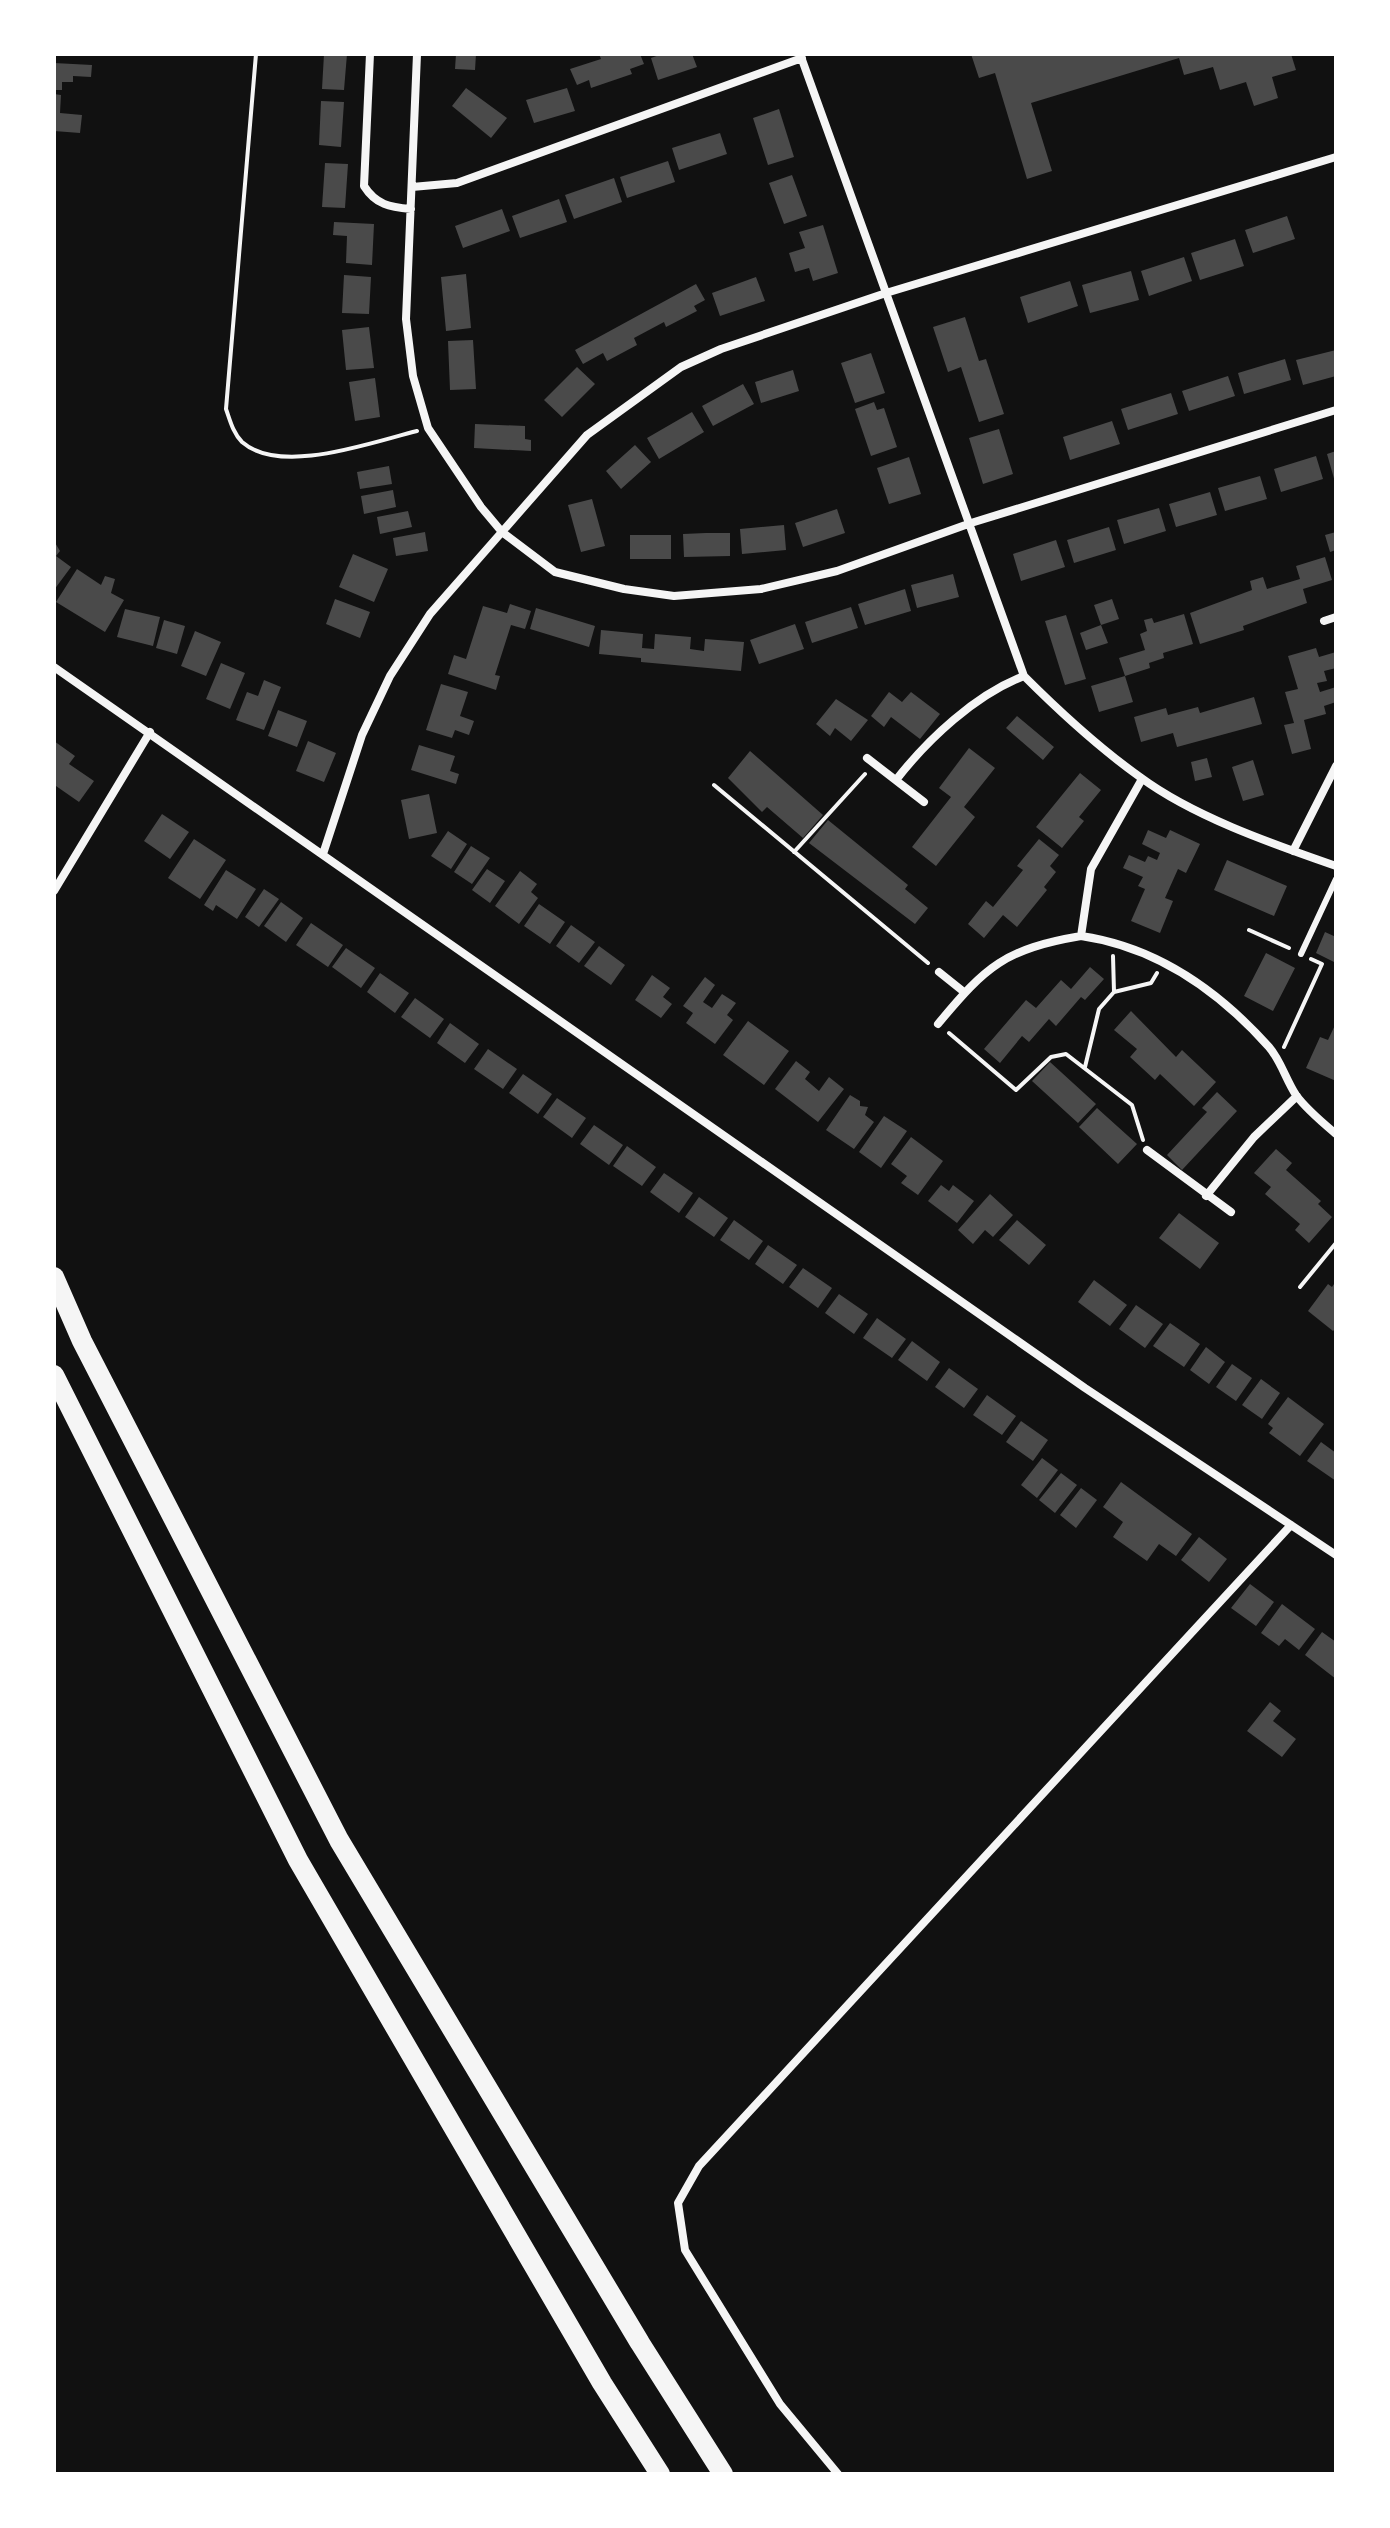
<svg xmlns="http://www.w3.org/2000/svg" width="1390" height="2528" font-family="Overpass,sans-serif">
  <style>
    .building { fill: #4a4a4a }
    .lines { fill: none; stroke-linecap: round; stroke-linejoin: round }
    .path { stroke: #f5f5f5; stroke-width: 4 }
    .service { stroke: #f5f5f5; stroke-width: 6 }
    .minor { stroke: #f5f5f5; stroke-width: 8 }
    .motorway { stroke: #f5f5f5; stroke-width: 20 }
  </style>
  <rect width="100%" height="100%" fill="#111"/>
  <path class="building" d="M324,54H347L344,90L322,89Z
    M456,54H476L475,70L455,69Z
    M599,54H640L644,64L630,69L632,74L591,88L589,80L577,85L570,69L601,59Z
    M662,54H692L697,67L658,80L651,58Z
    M971,54H1291L1296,70L1272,77L1278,98L1254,106L1246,82L1220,90L1213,67L1184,75L1179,58L1031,103L1052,171L1027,179L995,73L979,78Z
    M54,63L92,65L91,77L73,76V82H62V90H54Z
    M466,88L507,118L491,138L452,106Z
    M567,88L575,111L534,123L526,100Z
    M54,94L61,95L60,113L82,115L80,133L54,131Z
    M321,101L344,102L341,147L319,145Z
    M779,109L794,157L768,165L753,118Z
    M720,133L727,154L679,170L672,148Z
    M668,161L675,182L627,198L620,177Z
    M325,163L348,164L345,208L322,207Z
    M792,175L807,216L784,224L769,183Z
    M614,178L622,202L574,219L565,195Z
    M559,199L567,222L520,238L512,216Z
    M502,209L510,231L463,248L455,226Z
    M1287,216L1295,239L1253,253L1245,230Z
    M334,222L374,224L372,265L346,263L347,236L333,235Z
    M823,225L838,273L813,281L809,268L795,272L789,253L805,248L799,232Z
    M1235,239L1244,266L1200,280L1191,253Z
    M1184,257L1192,281L1149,296L1141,271Z
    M1131,271L1139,300L1090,313L1082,285Z
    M466,274L471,328L446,331L441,277Z
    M344,275L371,277L369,314L342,313Z
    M756,277L765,301L720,316L712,293Z
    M1070,281L1078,306L1028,323L1020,297Z
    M696,284L705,300L694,306L697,311L666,327L664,322L634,338L637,345L607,361L603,353L583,364L575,350Z
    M965,317L979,361L986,359L1004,414L979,422L961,367L948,372L933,327Z
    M369,327L374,368L346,370L342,330Z
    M473,340L476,389L450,390L448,341Z
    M1336,350V376L1303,385L1296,360Z
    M871,353L885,393L855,403L841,363Z
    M1285,359L1291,380L1244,394L1238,373Z
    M577,367L595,384L562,417L544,400Z
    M793,370L799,391L761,403L755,382Z
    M1228,376L1235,396L1189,411L1182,391Z
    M375,378L380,417L355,421L349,382Z
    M743,384L754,404L713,426L702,406Z
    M1171,393L1178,414L1128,430L1121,409Z
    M874,402L877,410L884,408L897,447L871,456L855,409Z
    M692,412L704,432L659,459L647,438Z
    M1112,421L1120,444L1070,460L1063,437Z
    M475,424L525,426V439L531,440V451L474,448Z
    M999,429L1013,474L983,484L969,438Z
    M635,445L651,462L621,489L606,471Z
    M1336,451V482H1335L1327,454Z
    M1316,456L1323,479L1281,492L1274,469Z
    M909,457L921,494L889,504L877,468Z
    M389,466L392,484L360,489L357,472Z
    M1260,476L1267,499L1225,511L1218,488Z
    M393,490L396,507L364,514L361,496Z
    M1210,492L1217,515L1176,527L1169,504Z
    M592,499L605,546L581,552L568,505Z
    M1159,508L1166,531L1124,544L1117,520Z
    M837,509L845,533L803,547L795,523Z
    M408,511L412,527L380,534L377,517Z
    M784,525L786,550L742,554L740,529Z
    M1109,527L1116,550L1074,563L1067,540Z
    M425,532L428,551L396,556L393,538Z
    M1336,532V550L1330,552L1325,535Z
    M706,533H730V556L684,557L683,534Z
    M630,535H671V559H630Z
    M1056,540L1065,567L1021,581L1013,554Z
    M54,541L60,551L56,556L71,567L54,590Z
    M353,554L388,569L374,602L339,587Z
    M1325,557L1332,580L1303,589L1307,603L1243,626L1244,630L1200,644L1190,613L1252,590L1250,581L1263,577L1267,589L1300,579L1296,566Z
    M77,569L101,585L105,576L115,579L111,593L124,600L105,632L56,602Z
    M953,574L959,597L917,608L911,585Z
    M905,589L911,611L865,625L858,604Z
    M335,599L370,612L360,638L326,624Z
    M1112,599L1119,619L1101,625L1094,605Z
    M510,604L531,611L525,629L511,625L495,675L500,676L496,690L448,674L454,655L466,659L483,606L507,613Z
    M851,607L858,628L812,643L805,622Z
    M536,608L595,626L589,647L530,629Z
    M125,609L160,617L153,646L117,637Z
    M1184,614L1193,644L1163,653L1164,658L1149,663L1150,668L1125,676L1133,702L1099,712L1091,686L1125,676L1119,658L1145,650L1140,634L1147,631L1144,620L1152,618L1154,623Z
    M1066,615L1086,679L1065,685L1045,621Z
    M164,620L185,626L177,654L156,648Z
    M795,624L804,649L759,664L750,640Z
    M1101,625L1108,643L1086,650L1080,633Z
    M601,630L643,634L642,648L654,649L655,634L691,637L690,649L704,651L705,639L744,642L741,671L641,662V658L599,654Z
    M195,631L221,642L206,676L181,666Z
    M1316,648L1319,657L1336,652V668L1324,671L1327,681L1317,683L1320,692L1336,687V702L1324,706L1326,714L1304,720L1311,749L1292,754L1284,725L1294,723L1285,692L1298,689L1288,656Z
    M221,663L245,673L230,709L206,699Z
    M264,680L281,687L264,730L236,720L247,692L258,696Z
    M441,684L468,692L460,716L474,721L469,735L455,730L452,738L426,730Z
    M889,692L902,702L911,692L940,714L920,739L891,717L884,727L871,716Z
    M1254,697L1262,724L1177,747L1173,733L1141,742L1134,717L1166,708L1168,715L1198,707L1200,713Z
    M836,699L868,720L851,741L835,728L830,736L816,724Z
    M278,710L307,721L297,747L268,736Z
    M1017,716L1054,747L1043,760L1006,728Z
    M54,741L75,756L69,764L94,781L79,802L56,786L54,789Z
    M308,741L336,753L324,782L296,771Z
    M419,745L455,756L450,771L459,774L456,784L411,770Z
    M969,748L995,768L964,807L975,817L936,866L912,847L951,797L939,788Z
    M750,751L823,815L803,838L767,807L762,812L728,778Z
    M1207,758L1212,777L1195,781L1191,762Z
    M1253,760L1264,795L1243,801L1232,767Z
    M1080,773L1101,790L1079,817L1084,821L1062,848L1036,827Z
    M429,794L437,833L409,839L401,800Z
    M162,814L189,832L170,859L144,841Z
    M828,820L908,885L905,889L928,908L915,924L809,843Z
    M1148,830L1166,838L1170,830L1200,844L1186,873L1178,869L1165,898L1173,901L1160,933L1131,921L1145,889L1138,886L1143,877L1123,868L1129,855L1145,862L1148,856L1157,860L1160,853L1142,844Z
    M448,831L467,844L451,869L431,856Z
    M194,839L226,860L200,899L168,878Z
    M1039,839L1059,855L1050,866L1056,872L1044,887L1047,890L1017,927L1003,915L984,938L968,924L986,901L993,907L1023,870L1017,866Z
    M471,846L490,858L472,884L454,872Z
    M1227,860L1287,886L1274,916L1214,890Z
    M487,869L505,881L490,903L472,890Z
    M226,870L256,889L237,919L216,905L213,911L204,905Z
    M520,871L537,884L531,892L538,898L519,924L495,906Z
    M264,889L279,899L259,927L245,917Z
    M281,902L303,918L286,942L264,926Z
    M539,904L565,922L550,944L524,926Z
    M311,923L343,945L328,967L296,945Z
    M571,925L595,942L579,963L556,946Z
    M1325,932L1336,937V963L1316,953Z
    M599,946L625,965L611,985L584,966Z
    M346,948L375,968L361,988L332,967Z
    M1266,953L1295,968L1273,1011L1244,996Z
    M1090,967L1104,979L1085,1000L1081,997L1056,1026L1049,1019L1029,1042L1022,1036L1000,1063L984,1049L1026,1000L1036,1008L1061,980L1071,989Z
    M380,973L409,993L395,1013L367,992Z
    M652,975L670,988L663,997L672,1004L661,1018L635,1000Z
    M705,977L715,985L703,1002L712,1008L722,994L736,1003L727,1015L733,1020L715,1044L686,1023L693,1013L683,1006Z
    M415,998L444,1019L430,1038L401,1017Z
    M1131,1011L1176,1057L1182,1050L1216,1082L1194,1106L1160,1074L1155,1080L1130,1057L1137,1049L1114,1030Z
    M748,1021L789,1051L764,1085L723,1055Z
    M450,1023L479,1044L465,1063L437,1043Z
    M1336,1023V1081L1306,1068L1320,1037L1328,1040Z
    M488,1049L517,1069L503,1089L474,1069Z
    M796,1061L810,1072L805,1079L819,1091L829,1077L844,1089L818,1122L775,1089Z
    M1050,1062L1096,1104L1078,1123L1032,1081Z
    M523,1074L552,1094L538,1114L509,1093Z
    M1217,1092L1237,1111L1182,1170L1167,1155L1207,1112L1202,1108Z
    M850,1095L860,1101V1106L868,1107L865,1115L874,1122L854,1149L826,1130Z
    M557,1098L586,1118L572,1138L543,1117Z
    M1097,1108L1137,1144L1118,1164L1079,1127Z
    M884,1116L907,1131L881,1168L859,1152Z
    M594,1125L623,1145L609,1165L580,1144Z
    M911,1137L943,1161L918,1195L901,1183L907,1176L891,1164Z
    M627,1146L656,1167L642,1186L613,1166Z
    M1276,1149L1292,1163L1286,1170L1321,1201L1318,1204L1332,1217L1309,1243L1295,1230L1300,1224L1265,1194L1271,1187L1254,1173Z
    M664,1173L693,1193L679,1213L650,1192Z
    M941,1185L949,1191L953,1185L974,1201L957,1223L928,1201Z
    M990,1194L1013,1215L993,1237L985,1230L973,1244L958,1230Z
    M699,1197L728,1218L714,1237L685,1217Z
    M1179,1213L1219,1243L1200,1269L1159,1238Z
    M734,1220L763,1241L749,1260L720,1240Z
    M1017,1220L1046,1245L1029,1265L999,1240Z
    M768,1245L797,1265L783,1284L755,1264Z
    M803,1268L832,1288L818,1308L789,1287Z
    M1094,1280L1127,1305L1110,1326L1078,1302Z
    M1336,1281V1328L1333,1331L1308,1311L1328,1284L1332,1287Z
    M839,1294L868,1314L854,1334L825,1313Z
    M1136,1305L1163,1324L1145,1348L1119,1329Z
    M877,1318L906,1339L892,1358L863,1338Z
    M1170,1323L1200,1344L1184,1367L1153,1346Z
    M912,1341L940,1362L927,1381L898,1360Z
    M1206,1347L1225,1362L1209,1384L1190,1370Z
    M1232,1364L1252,1378L1236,1401L1216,1387Z
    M949,1368L978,1389L964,1408L935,1387Z
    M1261,1379L1280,1393L1262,1419L1242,1405Z
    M987,1395L1016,1416L1002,1435L973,1415Z
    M1288,1397L1324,1424L1300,1456L1269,1433L1273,1428L1268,1424Z
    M1021,1421L1048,1440L1033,1461L1006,1442Z
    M1321,1442L1336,1453V1481L1307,1461Z
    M1042,1458L1058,1470L1037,1498L1021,1485Z
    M1061,1473L1077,1485L1055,1513L1039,1500Z
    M1121,1482L1192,1534L1176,1556L1159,1544L1147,1561L1113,1537L1123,1522L1103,1507Z
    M1081,1488L1097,1500L1076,1528L1060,1515Z
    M1199,1537L1227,1559L1209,1582L1181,1560Z
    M1250,1584L1274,1602L1256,1626L1231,1608Z
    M1282,1604L1315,1629L1299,1650L1285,1639L1279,1646L1261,1633Z
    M1322,1632L1336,1642V1679L1305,1655Z
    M1270,1702L1281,1711L1273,1721L1296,1739L1282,1757L1247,1731Z"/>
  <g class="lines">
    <path class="path" d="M256,54L226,409C230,420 233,433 242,442C281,476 372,442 417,431
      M714,785L928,963
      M794,852L865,774
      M1249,930L1289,948
      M1114,992L1151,983L1157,973
      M949,1033L1016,1090L1051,1057L1066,1054L1132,1105L1143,1140
      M1284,1047L1322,964L1311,959
      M1085,1067L1099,1009L1114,992L1113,956
      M1300,1287L1336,1243"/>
    <path class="service" d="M1301,954L1336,879"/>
    <path class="minor" d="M370,54L364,186C376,205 390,207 411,209
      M417,54L406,319L413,376L428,428L481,507L502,532L555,572L624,589L674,596L761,589L837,571L971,523L1336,410
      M800,54L1024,676C1060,712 1098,747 1140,777C1194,817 1273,844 1336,866
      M412,187L457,183L802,58
      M1324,621L1336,617
      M54,667L1085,1388L1336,1555
      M867,758L924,802
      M896,780C928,739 975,695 1024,676
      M1293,851L1336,766
      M323,854L362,735L390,676L430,614L587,435L681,367L721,349L886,293L1336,157
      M54,891L150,732
      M1081,936C1157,947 1218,990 1269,1047C1281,1061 1286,1080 1296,1095C1306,1109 1323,1123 1336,1134
      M939,972L964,992
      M938,1024C986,966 1005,949 1081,936L1091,869L1142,779
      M1147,1150L1231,1212
      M1206,1196L1254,1137L1297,1096
      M838,2474L780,2404L685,2250L678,2203L699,2166L1291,1525"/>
    <path class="motorway" d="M54,1277L82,1341L339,1840L640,2343L723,2474
      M54,1375L298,1860L602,2383L660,2474"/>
  </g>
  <rect width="1390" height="2528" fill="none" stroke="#ffffff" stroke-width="112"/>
</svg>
